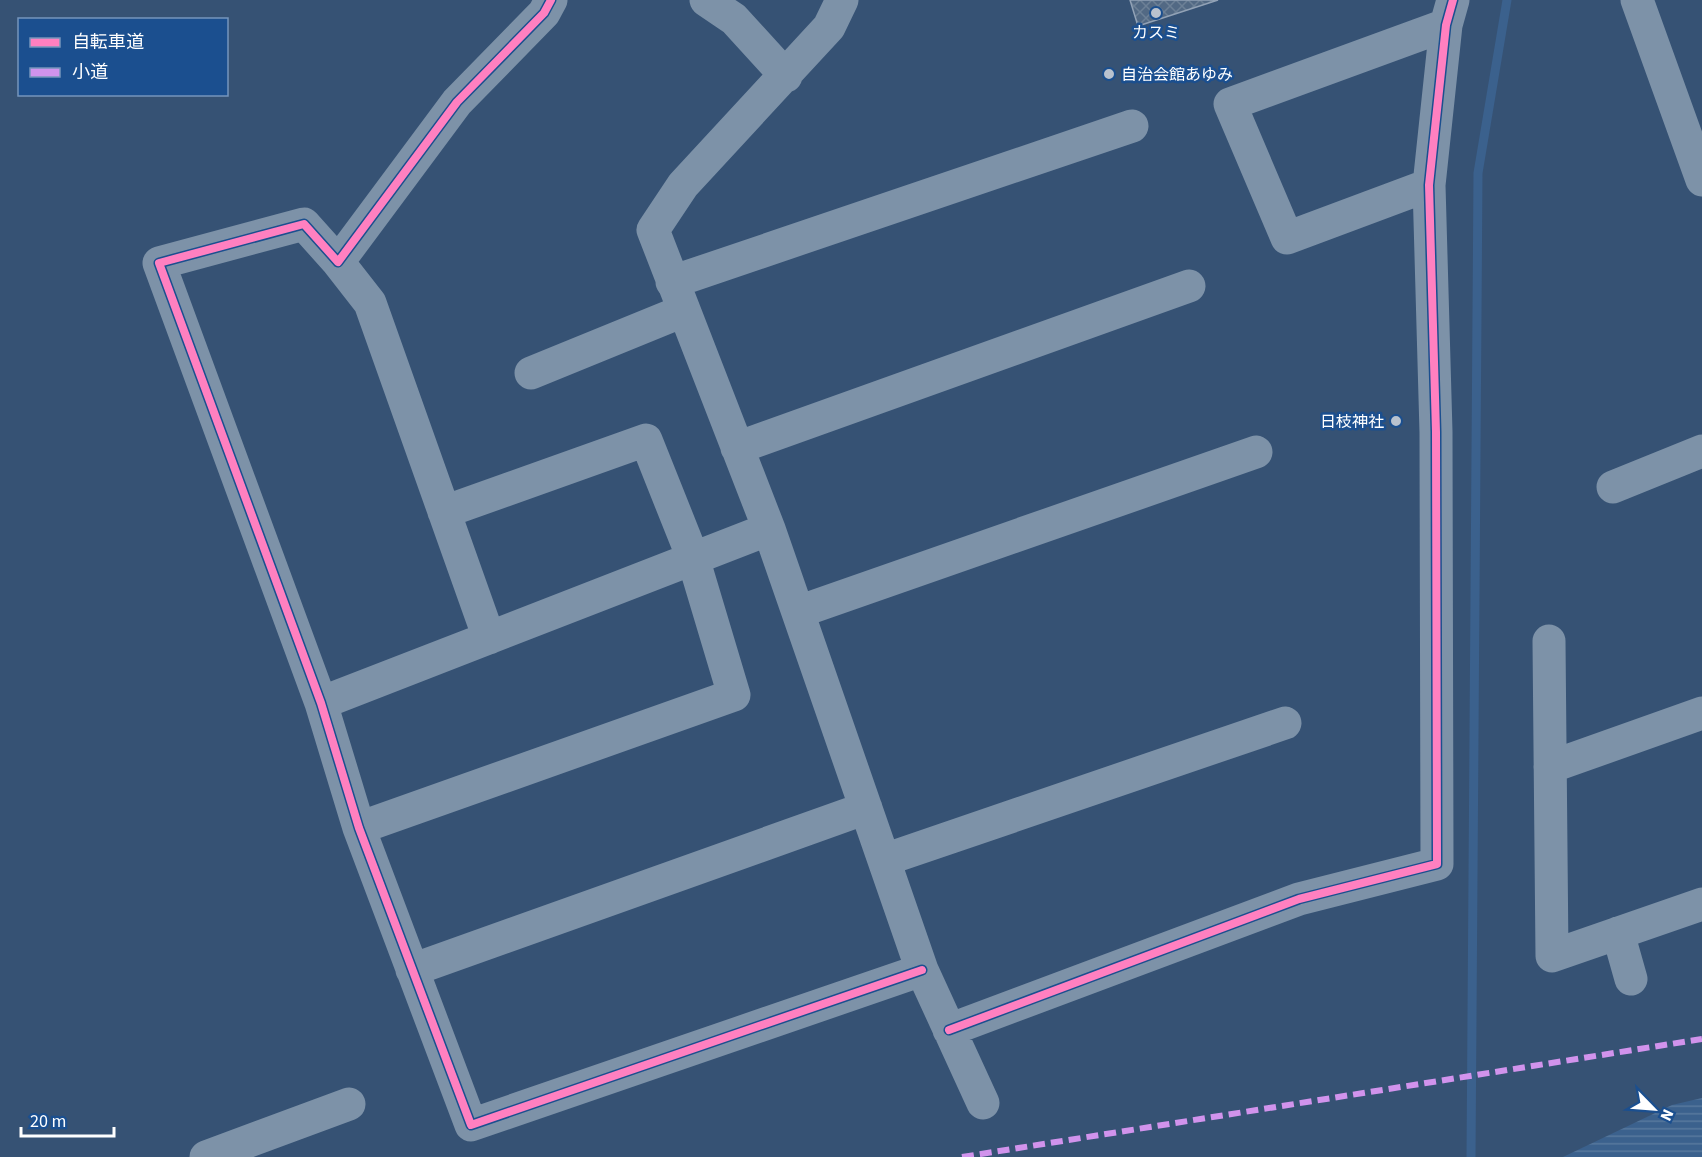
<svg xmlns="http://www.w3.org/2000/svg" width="1702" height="1157" font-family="'Source Sans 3','Noto Sans JP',sans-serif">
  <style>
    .water { fill: url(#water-rules) }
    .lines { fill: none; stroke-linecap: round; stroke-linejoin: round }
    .stream { stroke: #3b618d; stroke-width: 9 }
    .building { fill: url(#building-cross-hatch); stroke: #92a2b6; stroke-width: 1.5 }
    .minor { stroke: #7d92a8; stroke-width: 33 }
    .quiet { stroke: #d193ec; stroke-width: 6; stroke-dasharray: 12 6; stroke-linecap: butt }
    .cycleway-casing { stroke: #1b4f8f; stroke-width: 11 }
    .cycleway { stroke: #ff80c0; stroke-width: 8 }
    .poi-dot { fill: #b9c2ce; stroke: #1b4f8f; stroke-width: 2 }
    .labels { text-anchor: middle; stroke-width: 5; stroke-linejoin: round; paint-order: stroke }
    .poi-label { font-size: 16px; fill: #fff; stroke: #1b4f8f }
  </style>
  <defs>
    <pattern id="water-rules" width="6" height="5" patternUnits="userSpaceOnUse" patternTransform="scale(1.5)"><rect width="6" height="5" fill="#3b618d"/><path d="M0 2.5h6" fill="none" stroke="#58799e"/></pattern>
    <pattern id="building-cross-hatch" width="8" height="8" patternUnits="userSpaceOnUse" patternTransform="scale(1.5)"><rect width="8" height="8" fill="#526984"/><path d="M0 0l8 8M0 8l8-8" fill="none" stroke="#6c8096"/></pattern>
  </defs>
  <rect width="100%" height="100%" fill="#365274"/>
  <path class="water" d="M1702,1098V1157H1563L1672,1105Z"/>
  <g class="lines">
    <path class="stream" d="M1471,1157L1478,173L1507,0"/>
  </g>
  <path class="building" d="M1130,0H1218L1138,26Z"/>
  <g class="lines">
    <path class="minor" d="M551,0L544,13L457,102L338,262L304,224L159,263L321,703L359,828L471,1125L922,970
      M706,0L734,19L786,76
      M842,0L829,27L683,185L653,230L769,529L922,970L983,1103
      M1637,0L1702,180
      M1429,185L1287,238L1230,104L1446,25
      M338,262L370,303L489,638
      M672,282L1132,126
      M531,373L683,311
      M737,448L1189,286
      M1613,487L1702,451
      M798,612L1256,452
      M1549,641L1552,956L1702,904
      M321,703L769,529
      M1550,767L1702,713
      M359,828L734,695L693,558L646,440L444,512
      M884,860L1285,723
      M1618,933L1631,979
      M412,970L866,808
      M949,1030L1299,899L1437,864L1436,432L1429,185L1446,25L1453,0
      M206,1157L349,1104"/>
    <path class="quiet" d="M962,1157L1702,1039"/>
    <g class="cycleway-casing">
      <path id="cycleway" d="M551,0L544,13L457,102L338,262L304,224L159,263L321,703L359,828L471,1125L922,970
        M949,1030L1299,899L1437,864L1436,432L1429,185L1446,25L1453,0"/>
    </g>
    <use href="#cycleway" class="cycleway"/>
  </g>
  <g class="poi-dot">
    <circle cx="1156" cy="13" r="6"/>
    <circle cx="1109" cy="74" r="6"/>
    <circle cx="1396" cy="421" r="6"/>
  </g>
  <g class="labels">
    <g class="poi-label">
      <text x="1156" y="38">カスミ</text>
      <text x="1121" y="80" text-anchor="start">自治会館あゆみ</text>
      <text x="1384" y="427" text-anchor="end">日枝神社</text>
    </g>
  </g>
  <rect x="18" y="18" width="210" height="78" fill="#1b4f8f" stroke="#7695bc" stroke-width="1.5"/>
  <rect x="30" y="38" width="30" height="9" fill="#ff80c0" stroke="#7695bc" stroke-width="1.5"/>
  <text x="72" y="48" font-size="18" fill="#ffffff">自転車道</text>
  <rect x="30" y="68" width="30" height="9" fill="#d193ec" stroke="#7695bc" stroke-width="1.5"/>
  <text x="72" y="78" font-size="18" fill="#ffffff">小道</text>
  <g transform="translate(1654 1109) rotate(115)" stroke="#1b4f8f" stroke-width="4.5" paint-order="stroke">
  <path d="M0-4.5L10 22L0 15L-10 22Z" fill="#ffffff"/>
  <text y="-9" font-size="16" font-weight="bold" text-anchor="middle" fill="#ffffff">N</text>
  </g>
  <path d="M21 1127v9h93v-9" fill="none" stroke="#ffffff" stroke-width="3"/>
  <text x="30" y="1127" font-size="18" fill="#ffffff" stroke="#1b4f8f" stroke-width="4.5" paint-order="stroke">20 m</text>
</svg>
